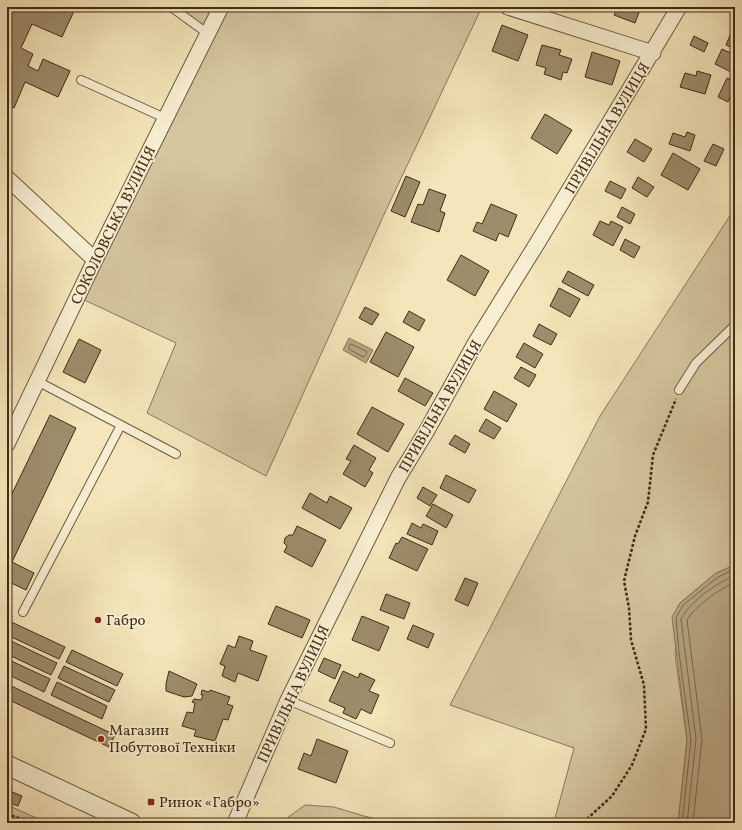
<svg xmlns="http://www.w3.org/2000/svg" width="742" height="830" font-family="Vollkorn,serif">
  <style>
    .green { fill: #d5c69e; stroke: #8a795a }
    .water { fill: #b6a782; stroke: #867657 }
    .lines { fill: none; stroke-linecap: round; stroke-linejoin: round }
    .shore { stroke: #7a6a4c; stroke-width: 1 }
    .building { fill: #9d8d6b; stroke: #3f2c16 }
    .service-casing { stroke: #6c5a3f; stroke-width: 10 }
    .minor-casing { stroke: #6c5a3f; stroke-width: 17 }
    .tertiary-casing { stroke: #6c5a3f; stroke-width: 21 }
    .path { stroke: #3f2c16; stroke-width: 2.5; stroke-dasharray: 3 2; stroke-linecap: butt }
    .service { stroke: #f8efd2; stroke-width: 8 }
    .minor { stroke: #f8efd2; stroke-width: 15 }
    .tertiary { stroke: #f8efd2; stroke-width: 19 }
    .poi-dot { fill: #8f2418; stroke: #f8efd2; stroke-width: 1.5 }
    .labels { text-anchor: middle; stroke-width: 3.5; stroke-linejoin: round; paint-order: stroke }
    .street-label { font-size: 15px; fill: #3f2c16; stroke: #f8efd2 }
    .poi-label { font-size: 15px; fill: #3f2c16; stroke: #f8efd2; text-anchor: start }
  </style>
  <rect width="100%" height="100%" fill="#f4e6ba"/>
  <filter id="stains"><feTurbulence type="fractalNoise" baseFrequency=".005" numOctaves="4"/><feColorMatrix values="0 0 0 0 .2 0 0 0 0 .09 0 0 0 0 .02 0 0 0 .5 -.17"/></filter>
  <radialGradient id="worn" r=".72"><stop offset=".6" stop-color="#630" stop-opacity="0"/><stop offset="1" stop-color="#630" stop-opacity=".3"/></radialGradient>
  <path class="green" d="M171,7H482L387,208L266,476L147,413L176,343L78,297L207,34Z
    M735,208V565L716,573L680,603L675,654L687,740L678,823H552L554,822L574,748L450,705L600,416Z
    M7,805L48,823H7Z
    M305,805L334,807L364,816L393,823H284L283,821Z"/>
  <path class="water" d="M349,338L373,350L366,363L343,350Z
    M735,565V823H678L687,740L672,617L680,603L716,573Z"/>
  <g class="lines">
    <path class="shore" d="M351,344L366,351L367,353L365,356L363,357L349,349V347Z
      M682,823L691,740L679,653L676,618L683,605L718,577L735,569
      M687,823L696,739L681,619C691,600 716,584 735,575
      M693,823L702,739L687,620C694,607 721,588 735,582"/>
  </g>
  <path class="building" d="M7,7H34L42,11L44,7H65L74,11L62,37L32,24L21,48L33,54L28,66L38,71L43,59L70,71L58,97L25,82L14,108L7,105Z
    M617,7H641L635,23L614,15Z
    M502,25L528,35L518,61L492,51Z
    M733,28L735,29V49L726,45Z
    M694,36L708,43L704,52L690,45Z
    M542,45L561,50L559,55L572,59L567,73L563,72L561,80L544,74L546,68L536,65Z
    M722,49L735,55V70L733,73L715,64Z
    M592,52L620,61L612,85L585,77Z
    M697,71L711,75L705,94L680,87L685,73L696,76Z
    M727,78L735,81V86L728,102L718,97Z
    M545,114L572,130L557,154L531,138Z
    M687,132L695,135L690,151L669,144L673,133L685,137Z
    M635,139L652,149L644,162L627,152Z
    M713,144L724,149L716,166L704,161Z
    M673,153L700,169L688,190L661,175Z
    M406,176L420,182L405,217L391,211Z
    M638,177L654,187L647,197L632,188Z
    M610,181L626,189L621,199L605,191Z
    M429,189L446,195L440,211L445,213L439,232L411,222L418,204L423,205Z
    M491,204L517,215L508,237L499,233L496,241L473,231L477,222L482,224Z
    M622,207L635,214L630,224L617,217Z
    M600,221L609,225L611,221L623,227L613,246L593,235Z
    M625,239L640,247L634,258L620,250Z
    M461,255L489,271L475,296L447,280Z
    M568,271L594,285L588,296L562,282Z
    M559,288L580,299L570,317L550,306Z
    M365,307L379,314L372,325L359,318Z
    M409,311L425,320L419,331L403,322Z
    M539,324L557,334L551,345L533,336Z
    M386,332L414,347L398,377L370,362Z
    M79,339L101,350L85,383L63,372Z
    M524,343L543,354L535,368L516,357Z
    M521,367L536,375L529,387L514,378Z
    M405,378L433,393L425,406L398,391Z
    M494,391L517,404L507,422L484,409Z
    M372,407L404,424L388,452L357,434Z
    M50,415L76,428L12,562L34,573L26,590L7,581V504Z
    M486,419L501,428L494,439L479,431Z
    M455,435L470,444L465,453L449,444Z
    M354,445L376,458L369,470L373,473L365,487L343,474L351,461L346,459Z
    M446,475L476,490L469,503L440,488Z
    M423,487L437,495L430,506L417,498Z
    M310,493L327,503L330,496L352,508L340,529L302,508Z
    M433,504L453,515L446,528L426,516Z
    M412,523L421,528L423,524L438,531L432,545L407,534Z
    M297,526L326,540L312,567L284,552L287,546L284,543L285,538L289,535H293Z
    M402,537L428,549L417,571L389,558L396,543L398,544Z
    M465,578L478,583L468,606L455,600Z
    M386,594L410,603L404,619L380,610Z
    M276,606L310,620L302,638L268,624Z
    M362,616L389,627L379,651L352,640Z
    M7,620L65,647L59,659L7,635Z
    M413,625L434,634L428,648L407,639Z
    M239,636L253,641L250,650L267,656L258,681L238,673L235,682L222,676L225,666L220,664L228,645L235,648Z
    M7,639L57,663L51,675L7,654Z
    M72,650L123,674L117,686L66,662Z
    M324,658L341,665L335,679L318,671Z
    M7,659L50,679L44,692L7,674Z
    M64,666L115,690L109,702L58,678Z
    M169,671L197,684L192,696L184,697L166,691V684Z
    M343,671L358,678L360,673L375,680L369,691L379,695L371,714L361,709L356,719L343,713L345,708L329,701Z
    M57,682L107,706L102,719L51,695Z
    M7,684L115,735L109,747L7,699Z
    M202,690L209,692L210,690L230,697L227,704L233,706L228,720L223,719L215,741L194,736L196,730L182,726L187,712L193,713L195,703L192,702L194,699L201,700L203,695H201Z
    M317,739L348,751L336,783L298,769L304,753L311,756Z
    M7,790L22,796L18,806L7,802Z"/>
  <g class="lines">
    <g class="service-casing">
      <path id="service" d="M171,7L207,33
        M81,80L165,118
        M37,381L176,454
        M679,390L696,363L735,325
        M23,612L121,425
        M288,700L390,743"/>
    </g>
    <g class="minor-casing">
      <path id="minor" d="M508,7L653,53
        M7,178L95,260
        M7,444L95,260L221,7
        M235,823L288,700L398,478L426,432L476,342L538,242L679,7"/>
    </g>
    <g class="tertiary-casing">
      <path id="tertiary" d="M7,765L131,823"/>
    </g>
    <path class="path" d="M7,814L22,819L82,822
      M252,822L289,823
      M584,823L587,819L612,796L632,765L646,729L644,685L631,640L629,608L624,581L635,536L648,502L653,455L676,399"/>
    <use href="#service" class="service"/>
    <use href="#minor" class="minor"/>
    <use href="#tertiary" class="tertiary"/>
  </g>
  <g class="poi-dot">
    <circle cx="98" cy="620" r="4"/>
    <circle cx="101" cy="739" r="4"/>
    <rect x="147" y="798" width="8" height="8" rx="2"/>
  </g>
  <g class="labels">
    <g class="street-label">
      <text transform="translate(607 128) rotate(-59)" y="5">ПРИВІЛЬНА ВУЛИЦЯ</text>
      <text transform="translate(113 225) rotate(-64)" y="5">СОКОЛОВСЬКА ВУЛИЦЯ</text>
      <text transform="translate(440 406) rotate(-60)" y="5">ПРИВІЛЬНА ВУЛИЦЯ</text>
      <text transform="translate(293 694) rotate(-65)" y="5">ПРИВІЛЬНА ВУЛИЦЯ</text>
    </g>
    <g class="poi-label">
      <text x="106" y="625">Габро</text>
      <text x="109" y="735">Магазин<tspan x="109" dy="17">Побутової Техніки</tspan></text>
      <text x="159" y="807">Ринок «Габро»</text>
    </g>
  </g>
  <rect width="742" height="830" fill="none" stroke="#f4e6ba" stroke-width="24"/>
  <rect x="8" y="8" width="726" height="814" fill="none" stroke="#3f2c16" stroke-width="2"/>
  <rect x="12" y="12" width="718" height="806" fill="none" stroke="#3f2c16"/>
  <rect width="100%" height="100%" filter="url(#stains)"/>
  <rect width="100%" height="100%" fill="url(#worn)"/>
</svg>
